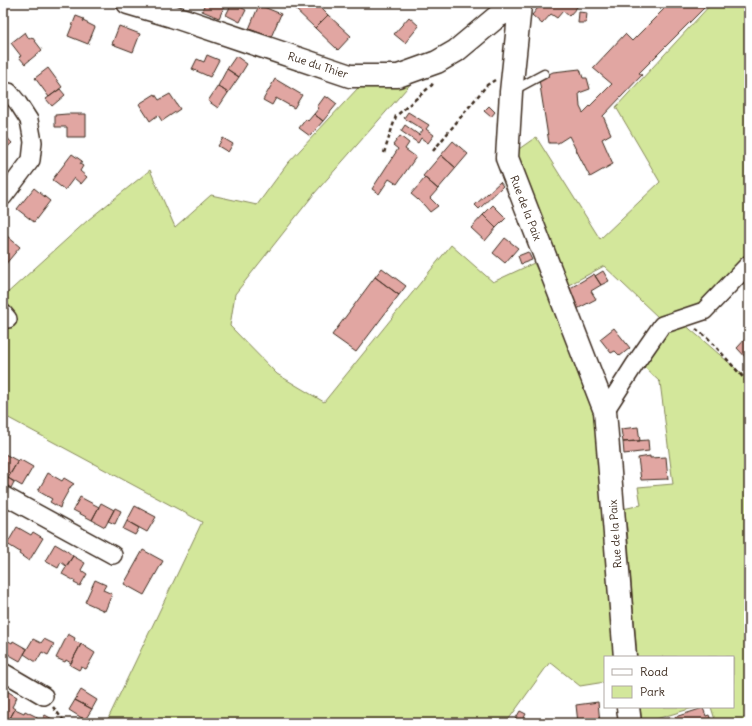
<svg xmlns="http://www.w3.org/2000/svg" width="752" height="726" font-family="Delius,sans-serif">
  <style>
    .green { fill: #d3e79b; stroke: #87885c }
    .building { fill: #e1a6a2; stroke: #3b2a1e }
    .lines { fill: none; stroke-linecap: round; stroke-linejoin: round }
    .lane-casing { stroke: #3b2a1e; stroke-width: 11 }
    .street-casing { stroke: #3b2a1e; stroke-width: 20 }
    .secondary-casing { stroke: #3b2a1e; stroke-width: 25 }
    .path { stroke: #3b2a1e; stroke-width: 2.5; stroke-dasharray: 4 3; stroke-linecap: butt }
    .lane { stroke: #fff; stroke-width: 8 }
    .street { stroke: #fff; stroke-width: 17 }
    .secondary { stroke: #fff; stroke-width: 22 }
    .labels { text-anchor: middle; stroke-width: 3.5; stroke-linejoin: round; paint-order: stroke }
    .street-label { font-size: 11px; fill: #3b2a1e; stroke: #fff }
  </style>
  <rect width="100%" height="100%" fill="#fff"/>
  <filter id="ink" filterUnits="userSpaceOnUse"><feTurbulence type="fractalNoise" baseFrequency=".025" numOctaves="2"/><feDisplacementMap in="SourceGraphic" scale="8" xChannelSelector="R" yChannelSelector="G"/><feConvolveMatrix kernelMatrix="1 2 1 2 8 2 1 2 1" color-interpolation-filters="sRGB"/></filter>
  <g filter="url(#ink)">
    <path class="green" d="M712,3H749V255L718,288L693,309L659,318L604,266L565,287L516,151L536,137L600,239L660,182L616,107Z
      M414,80L314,194L235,294L230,326L277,374L324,402L451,245L493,282L534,263L579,355L597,421L619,657H605V682L580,686L550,662L506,723H106L202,522L3,415V323L14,314L3,297L88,220L150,170L175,227L211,195L257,205L288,163L358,88Z
      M683,323L749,380V723H716L711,707H733V657H637L627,528L623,509L641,505L638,487L673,484L660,382L644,367L672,326Z
      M640,707H696L643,723H642Z"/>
    <path class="building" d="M205,3H220L225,5L219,18L202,11Z
      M232,3L246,10L240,22L226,15Z
      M297,3H316L328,15L315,28L293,7Z
      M542,3H574L578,6L569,16L563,11L557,18L551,14L542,24L532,15Z
      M670,3H709L639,73L642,75L603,116L611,134L602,139L613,164L590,177L569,136L558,143H549L539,79L553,72L580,69L583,78H587L590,89L579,93L580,107L583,113L612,84L593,68L625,34L632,41Z
      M259,5L281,14L271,37L249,29Z
      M579,12L587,13L586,23H578Z
      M328,15L351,36L338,50L315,28Z
      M76,16L84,19L83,21L95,27L88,44L68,36Z
      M409,17L419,26L405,43L394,34Z
      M119,26L140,34L133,52L112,44Z
      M25,32L29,39L32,37L42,50L25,64L19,57L21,56L11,43Z
      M207,55L219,60L210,77L192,69L197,59L204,62Z
      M236,56L247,64L239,77L227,69Z
      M48,68L62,87L49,97L35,78Z
      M227,69L239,77L228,93L218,86Z
      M275,79L302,95L294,108L276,98L272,105L263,100Z
      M218,86L228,93L218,108L208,101Z
      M60,89L65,95L52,106L46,99Z
      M155,94L159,100L170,94L180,109L162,121L158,115L150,121L139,104Z
      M325,96L328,98V97L337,104L323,121L314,114L319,108L317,107Z
      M489,106L495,112L491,117L484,111Z
      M408,112L429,125L426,129L434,135L428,143L421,138L418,143L401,131L405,125L419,135L423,130L404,118Z
      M67,114H86V137H67V127H55V115Z
      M314,114L323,121L310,136L299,128L306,119L308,121Z
      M3,133L12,143L3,151Z
      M400,136L409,143L405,149L416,157L397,184L389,179L379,194L372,189L398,149L393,145Z
      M223,138L233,144L228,152L218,146Z
      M453,141L468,154L456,168L441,155Z
      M72,154L82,161L80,164L83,166L80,171L87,177L81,184L74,178L65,190L52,180Z
      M441,155L456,168L438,189L423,176Z
      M425,178L438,189L430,198L438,206L430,212L424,205L411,194Z
      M500,182L503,186L479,209L475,205Z
      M34,188L50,201L34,222L17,209Z
      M493,205L506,218L496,228L483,215Z
      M483,215L496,228L485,241L471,228Z
      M7,236L20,247L4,266L3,265V241Z
      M505,238L518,248L505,263L493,253Z
      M528,252L532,260L521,264L518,256Z
      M382,268L406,286L399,295L375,277Z
      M603,271L609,281L601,285L595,276Z
      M594,274L601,285L591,291L596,299L577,309L567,290Z
      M375,277L399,295L356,352L332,335Z
      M614,328L630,348L620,356L615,351L611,353L600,339Z
      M749,335V361L737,348Z
      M638,427L640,441L623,442L621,429Z
      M648,440L649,451L624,454L623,442Z
      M3,453L18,461L9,476L3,472Z
      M650,456V458L666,457L668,479L641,480L638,458Z
      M19,459L33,467L22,486L8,478Z
      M48,473L62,481L64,478L74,484L71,486L61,504L60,508L50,502L52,499L38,491Z
      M8,478L14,482L11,488L5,484Z
      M80,497L99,507L92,520L73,510Z
      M101,503L114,510L105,527L92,520Z
      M135,506L156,517L147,532L127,521Z
      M115,508L121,511L115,524L108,521Z
      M127,521L139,528L135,535L123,529Z
      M17,527L31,535L33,532L43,538L29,561L19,554L20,552L7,544Z
      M55,544L67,551L73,556L66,566L61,562L58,568L45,561Z
      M143,550L163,561L144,595L124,584Z
      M73,556L85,563L81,570L87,574L80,586L74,583L75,581L62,574Z
      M95,580L106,585L103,590L112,594L105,611L85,602Z
      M68,634L75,638L74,641L81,644L71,663L66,660L65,662L56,658Z
      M3,638L12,643L13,641L27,649L20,661L6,653L3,659Z
      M33,639L41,643L44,639L54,644L48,655L42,652L36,662L24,654Z
      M81,644L95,653L86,669L81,667L79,670L70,665Z
      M5,690L17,697L12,707L15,709L8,722L3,719V694Z
      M81,690L97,700L92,709L75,700Z
      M75,700L92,709L85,720L69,710Z
      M598,702L600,723H578L576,705Z
      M703,708L706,716L709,715L712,723H670L669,719Z
      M15,709L24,713L25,711L37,717L33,723H10L8,722Z
      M520,711L526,714L521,723H513Z
      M45,715L56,721L55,723H33L36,719L41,722Z"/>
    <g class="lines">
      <g class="lane-casing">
        <path id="lane" d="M514,90L544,74"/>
      </g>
      <g class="street-casing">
        <path id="street" d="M3,197L31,160L33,142L29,120L18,103L9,92
          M3,313L8,319
          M605,411L635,364L662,325L704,311L749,264
          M3,495L113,555
          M3,672L44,696"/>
      </g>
      <g class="secondary-casing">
        <path id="secondary" d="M128,3L172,16L350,76H398L437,62L456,51L498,16L520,6
          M520,6L511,92L507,158L605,411L625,657
          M628,707L630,723"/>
      </g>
      <path class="path" d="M433,151L487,85L495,80
        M384,153L396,116L432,85L433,82
        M696,329L708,338L749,384
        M53,707L64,721L67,723"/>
      <use href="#lane" class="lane"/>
      <use href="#street" class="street"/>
      <use href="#secondary" class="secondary"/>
    </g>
  </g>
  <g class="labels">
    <g class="street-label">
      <text transform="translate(318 65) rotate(18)" y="4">Rue du Thier</text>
      <text transform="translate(526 208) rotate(69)" y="4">Rue de la Paix</text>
      <text transform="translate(615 534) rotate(-94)" y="4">Rue de la Paix</text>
    </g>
  </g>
  <rect width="752" height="726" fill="none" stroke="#fff" stroke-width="16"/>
  <rect x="8" y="8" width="736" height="710" fill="none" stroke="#3b2a1e" stroke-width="1.5" filter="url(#ink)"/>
  <rect x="604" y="656" width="130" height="52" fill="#ffffff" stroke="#b1aaa5"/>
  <rect x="612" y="669" width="20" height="6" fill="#ffffff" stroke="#b1aaa5"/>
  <text x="640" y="676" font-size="12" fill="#3b2a1e">Road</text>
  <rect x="612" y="686" width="20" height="12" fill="#d3e79b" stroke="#b1aaa5"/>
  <text x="640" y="696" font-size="12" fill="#3b2a1e">Park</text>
</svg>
